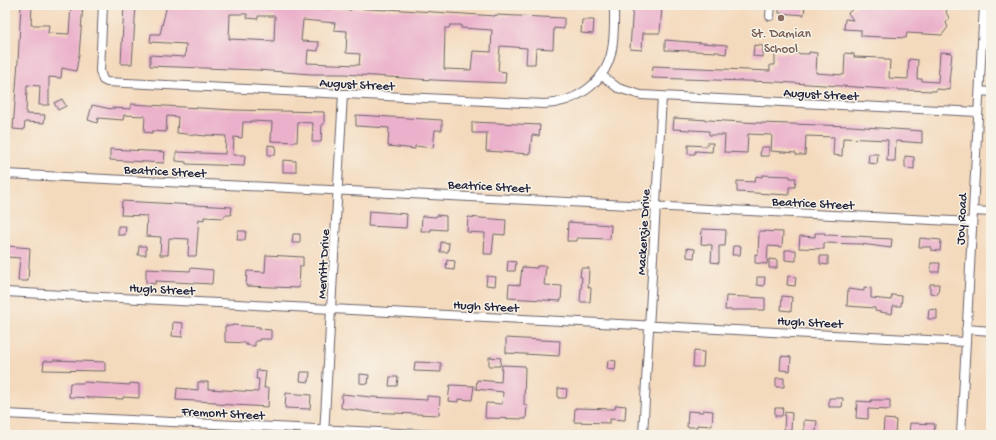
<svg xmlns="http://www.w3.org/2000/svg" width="996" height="440" font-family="'Gochi Hand',sans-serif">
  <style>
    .building { fill: #ebb0cb; fill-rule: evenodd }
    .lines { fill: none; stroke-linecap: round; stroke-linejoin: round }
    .minor-casing { stroke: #6c6268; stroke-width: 10 }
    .minor { stroke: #fff; stroke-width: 8 }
    .education-dot { fill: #8d6e63; stroke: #f7f3e8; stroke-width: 1.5 }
    .labels { text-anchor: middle; stroke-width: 3; stroke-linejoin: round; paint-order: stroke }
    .education-label { font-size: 13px; fill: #785e54; stroke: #f7f3e8 }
    .street-label { font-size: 13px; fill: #22223b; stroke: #f7f3e8 }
  </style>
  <rect width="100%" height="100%" fill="#f7f3e8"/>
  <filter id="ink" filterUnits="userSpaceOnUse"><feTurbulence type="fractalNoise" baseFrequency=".025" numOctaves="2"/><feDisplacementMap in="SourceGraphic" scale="8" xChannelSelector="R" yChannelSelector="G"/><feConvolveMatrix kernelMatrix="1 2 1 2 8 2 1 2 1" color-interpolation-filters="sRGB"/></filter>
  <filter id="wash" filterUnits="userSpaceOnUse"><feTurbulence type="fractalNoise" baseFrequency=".012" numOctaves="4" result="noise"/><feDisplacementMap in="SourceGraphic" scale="16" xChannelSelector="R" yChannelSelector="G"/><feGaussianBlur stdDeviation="0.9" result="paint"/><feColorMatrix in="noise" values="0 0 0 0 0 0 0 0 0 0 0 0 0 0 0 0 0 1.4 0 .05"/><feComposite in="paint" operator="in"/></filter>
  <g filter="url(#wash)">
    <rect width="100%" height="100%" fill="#f4dabd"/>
    <g id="blocks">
      <path class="building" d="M21,5H32L31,25H49L48,33L69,34L71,5H83L79,55L76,71L62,68L61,78L49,77V105H39L40,86L27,85L26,114L45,115L44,123L25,122L24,130L13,129L18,61Z
        M124,5H136L132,64H121Z
        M167,5H292V6L310,7V8L351,10V8L387,10V9L495,16V15L564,18V29L554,28L553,49L536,48L535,64H526L527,48L500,46L498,71L506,72L505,83L433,80L344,74H311L257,70L150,66V55L185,57L186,44L150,42L151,34H160ZM230,14H247V18L258,19V16H275L274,41L229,39ZM303,20L335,23L334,30L347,31L346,53L360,54L359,65L307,63L308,50L318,51L319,42L301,41ZM450,25H461V28L492,30L491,52L473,51L471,70L444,69L445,28H449Z
        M633,5L662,6L660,33H643L642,50L630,49Z
        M779,5H805L804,15L779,13Z
        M858,5H947L948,8L946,12L949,18L946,23L948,27L942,35L907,33L906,38L861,36V30L844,29L845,19L853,20L848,13Z
        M582,20H594L593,34L581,33Z
        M665,40L727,45L726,54L719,53V52L665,50Z
        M754,45L763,46V57L753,56Z
        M809,52L817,53L816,73L844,75L845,53L854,54V57L884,58V60H890L889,78L908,79L909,59L918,60L917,79H922V81L938,82L940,52L952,53L949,82H950V90L936,89V91L903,90L777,82L652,78L653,66L770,71V65H775V53L809,54Z
        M62,99L66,106L58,110L54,103Z
        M131,104L234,110L324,112V124H322L321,142H312L313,123L298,122L297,142L271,141L272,122L251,121V122H243L242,138L234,137L233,155H245L244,166L186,164V162L176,161V152L225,154L226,136L206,135V136L177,133L178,117L167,116L166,132L152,131V133L144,132L145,116L124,115L123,120L98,118L97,123L88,120L92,105L111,109V108L131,109Z
        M356,115L442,120V130H435L433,148L415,146V149L388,146L389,128L356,126Z
        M674,118L760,123L851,126L922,131V143L896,141L895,161H887L888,140L843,138L842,156L833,155L834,137L806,136L805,155H796V153L771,151L772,135L748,134L747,153L724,152L725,135H709V131L673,129Z
        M472,122L540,125L539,136L532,135L530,154L486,151L487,133H472Z
        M707,143H713L712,152L695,151V154H688V145L707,146Z
        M268,145L276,146L275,155H268Z
        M761,147H769V156H760Z
        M110,149L165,152L164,163L110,160Z
        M869,154H878L877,164L868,163Z
        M905,156L914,157V169L905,168Z
        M283,160L296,161V172H283Z
        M762,175L790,176V178H796L795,187H789V195L737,192V181L755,182L756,176L762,177Z
        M122,201L232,207L231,215H225L224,218L204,217V220L199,219L196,256H188L189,239L169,238L168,255H160L161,237L146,236L147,216L121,215Z
        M369,211L407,214L406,228L368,226Z
        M437,215L446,216V230L431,229V231H421L422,216L436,217Z
        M468,217L506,220L505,235L494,234L492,254H484L485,233L467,232Z
        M568,222L611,225L610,239L577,238V241H567Z
        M118,226H126L125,235H118Z
        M702,229L726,230L725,246H719V263L711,262L712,245L701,244Z
        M238,231H246L245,240H237Z
        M759,231L783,232L782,247L768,246L767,264L755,263V254L758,255Z
        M815,233H825V235L857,236L872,237V238L892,239L891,248L861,244L824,243V249L799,248L800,236L815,237Z
        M293,234H300V243H292Z
        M920,238L941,240L940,251L931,250V247H919Z
        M441,242L449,243L448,252H440Z
        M8,246L30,248L28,281H18L20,258L7,257Z
        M139,246H146V255H138Z
        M733,246H741L740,255H732Z
        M687,248L695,249L694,258L687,257Z
        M785,250H796V261L785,260Z
        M266,255L303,257V266H300L299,288L246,286L247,271L265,272Z
        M820,256H828V265L820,264Z
        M769,259L777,260V268H769Z
        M447,260L455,261L454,270L446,269Z
        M508,261L516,262L515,271H507Z
        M931,263H940L939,272H931Z
        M537,266H546L544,285L562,286L561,301L508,298L509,284L520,285L522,267L537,268Z
        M191,268L213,270L212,284L156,281L155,284L146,283V269L190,271Z
        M581,268H589L588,287L591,288L590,302H580L582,277H580Z
        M487,276L496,277L495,286L486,285Z
        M788,276L796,277L795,286L787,285Z
        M757,277H765L764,286L757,285Z
        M930,284H939L938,294L930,293Z
        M864,287L871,288V298L891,300L892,295L902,296L901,306H893L892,314L875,311V308L847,306L848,289L864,291Z
        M726,296L765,298V310H725Z
        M782,296L792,297L791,311L781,310Z
        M929,309L937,310V319H928Z
        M173,322L183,323L182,337L172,336Z
        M232,325L260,327V329L271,330V339H259V341H255V346L246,345V343L225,342V326H232Z
        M506,338L560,341L559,356L506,353Z
        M694,351L704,352L703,367H693Z
        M781,356L791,357L790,371L780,370Z
        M489,357L501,358L500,366H489Z
        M53,360L105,362V371L43,370L44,361H53Z
        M608,360L616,361L615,370L607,369Z
        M415,362L441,363V372L414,371Z
        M502,365L525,366L524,405H527L526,419L485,418L486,403L502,404L503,392L476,389L477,380L501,382Z
        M257,370L266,371L264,388H269L268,407L216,404V402L176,400L177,388L198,390V382H208V389L258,392L259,379H256Z
        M301,372H310L309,382L300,381Z
        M360,374L369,375L368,384L360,383Z
        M390,377H398L397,386H389Z
        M776,378H784V387H776Z
        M84,382L130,385V383L139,384V398L123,397V399L69,397L70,383H84Z
        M450,385L474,386L472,400L458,399V402L448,401Z
        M558,388L567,389L566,398H558Z
        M286,393L311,395L310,409L285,408Z
        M342,394L371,397L427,400V396L440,397L439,415L369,412L341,408Z
        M829,398H843L842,407H829Z
        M871,400H890V410L868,409V419L856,418L857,401L871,402Z
        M616,405L626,406L625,420L610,419V423L574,422L575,408L615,409Z
        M775,408H783L782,416H775Z
        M703,410L713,411L712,426L697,425V427H687L688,411L703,412Z
        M785,412L792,413L791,430H784Z
        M884,419L896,420L895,435L883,434Z
        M804,420L817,421L816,432L804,431Z
        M910,423L935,424L934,435H909Z"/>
    </g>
  </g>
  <g filter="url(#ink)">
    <use href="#blocks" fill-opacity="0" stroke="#6c6268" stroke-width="1"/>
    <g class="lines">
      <g class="minor-casing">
        <path id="minor" d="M103,5L100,71L103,80L107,82L544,104C574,103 603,85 611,54C615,38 614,21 614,5
          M770,16L771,5
          M601,75L618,88L641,95L978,112
          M980,91L991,92
          M5,174L972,222
          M973,211L991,212
          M5,292L966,342
          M966,329L991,331
          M5,414L440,435
          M324,435L343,94
          M643,435L662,97
          M961,435L984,5"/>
      </g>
      <use href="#minor" class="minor"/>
    </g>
  </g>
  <circle class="education-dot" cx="781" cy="18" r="4"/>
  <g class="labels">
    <g class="education-label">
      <text x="781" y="37">St. Damian<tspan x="781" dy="15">School</tspan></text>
    </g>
    <g class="street-label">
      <text transform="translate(357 83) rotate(3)" y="5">August Street</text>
      <text transform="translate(821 93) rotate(3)" y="5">August Street</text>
      <text transform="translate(165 170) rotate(3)" y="5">Beatrice Street</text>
      <text transform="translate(489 185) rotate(3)" y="5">Beatrice Street</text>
      <text transform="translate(813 202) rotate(3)" y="5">Beatrice Street</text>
      <text transform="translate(960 219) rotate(-87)" y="5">Joy Road</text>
      <text transform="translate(642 232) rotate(-87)" y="5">Mackenzie Drive</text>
      <text transform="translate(322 264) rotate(-87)" y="5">Merritt Drive</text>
      <text transform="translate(162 288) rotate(3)" y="5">Hugh Street</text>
      <text transform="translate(486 305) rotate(3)" y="5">Hugh Street</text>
      <text transform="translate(810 321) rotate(3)" y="5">Hugh Street</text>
      <text transform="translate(223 412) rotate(3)" y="5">Fremont Street</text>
    </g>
  </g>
  <rect width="996" height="440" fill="none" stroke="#f7f3e8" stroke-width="20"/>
</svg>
